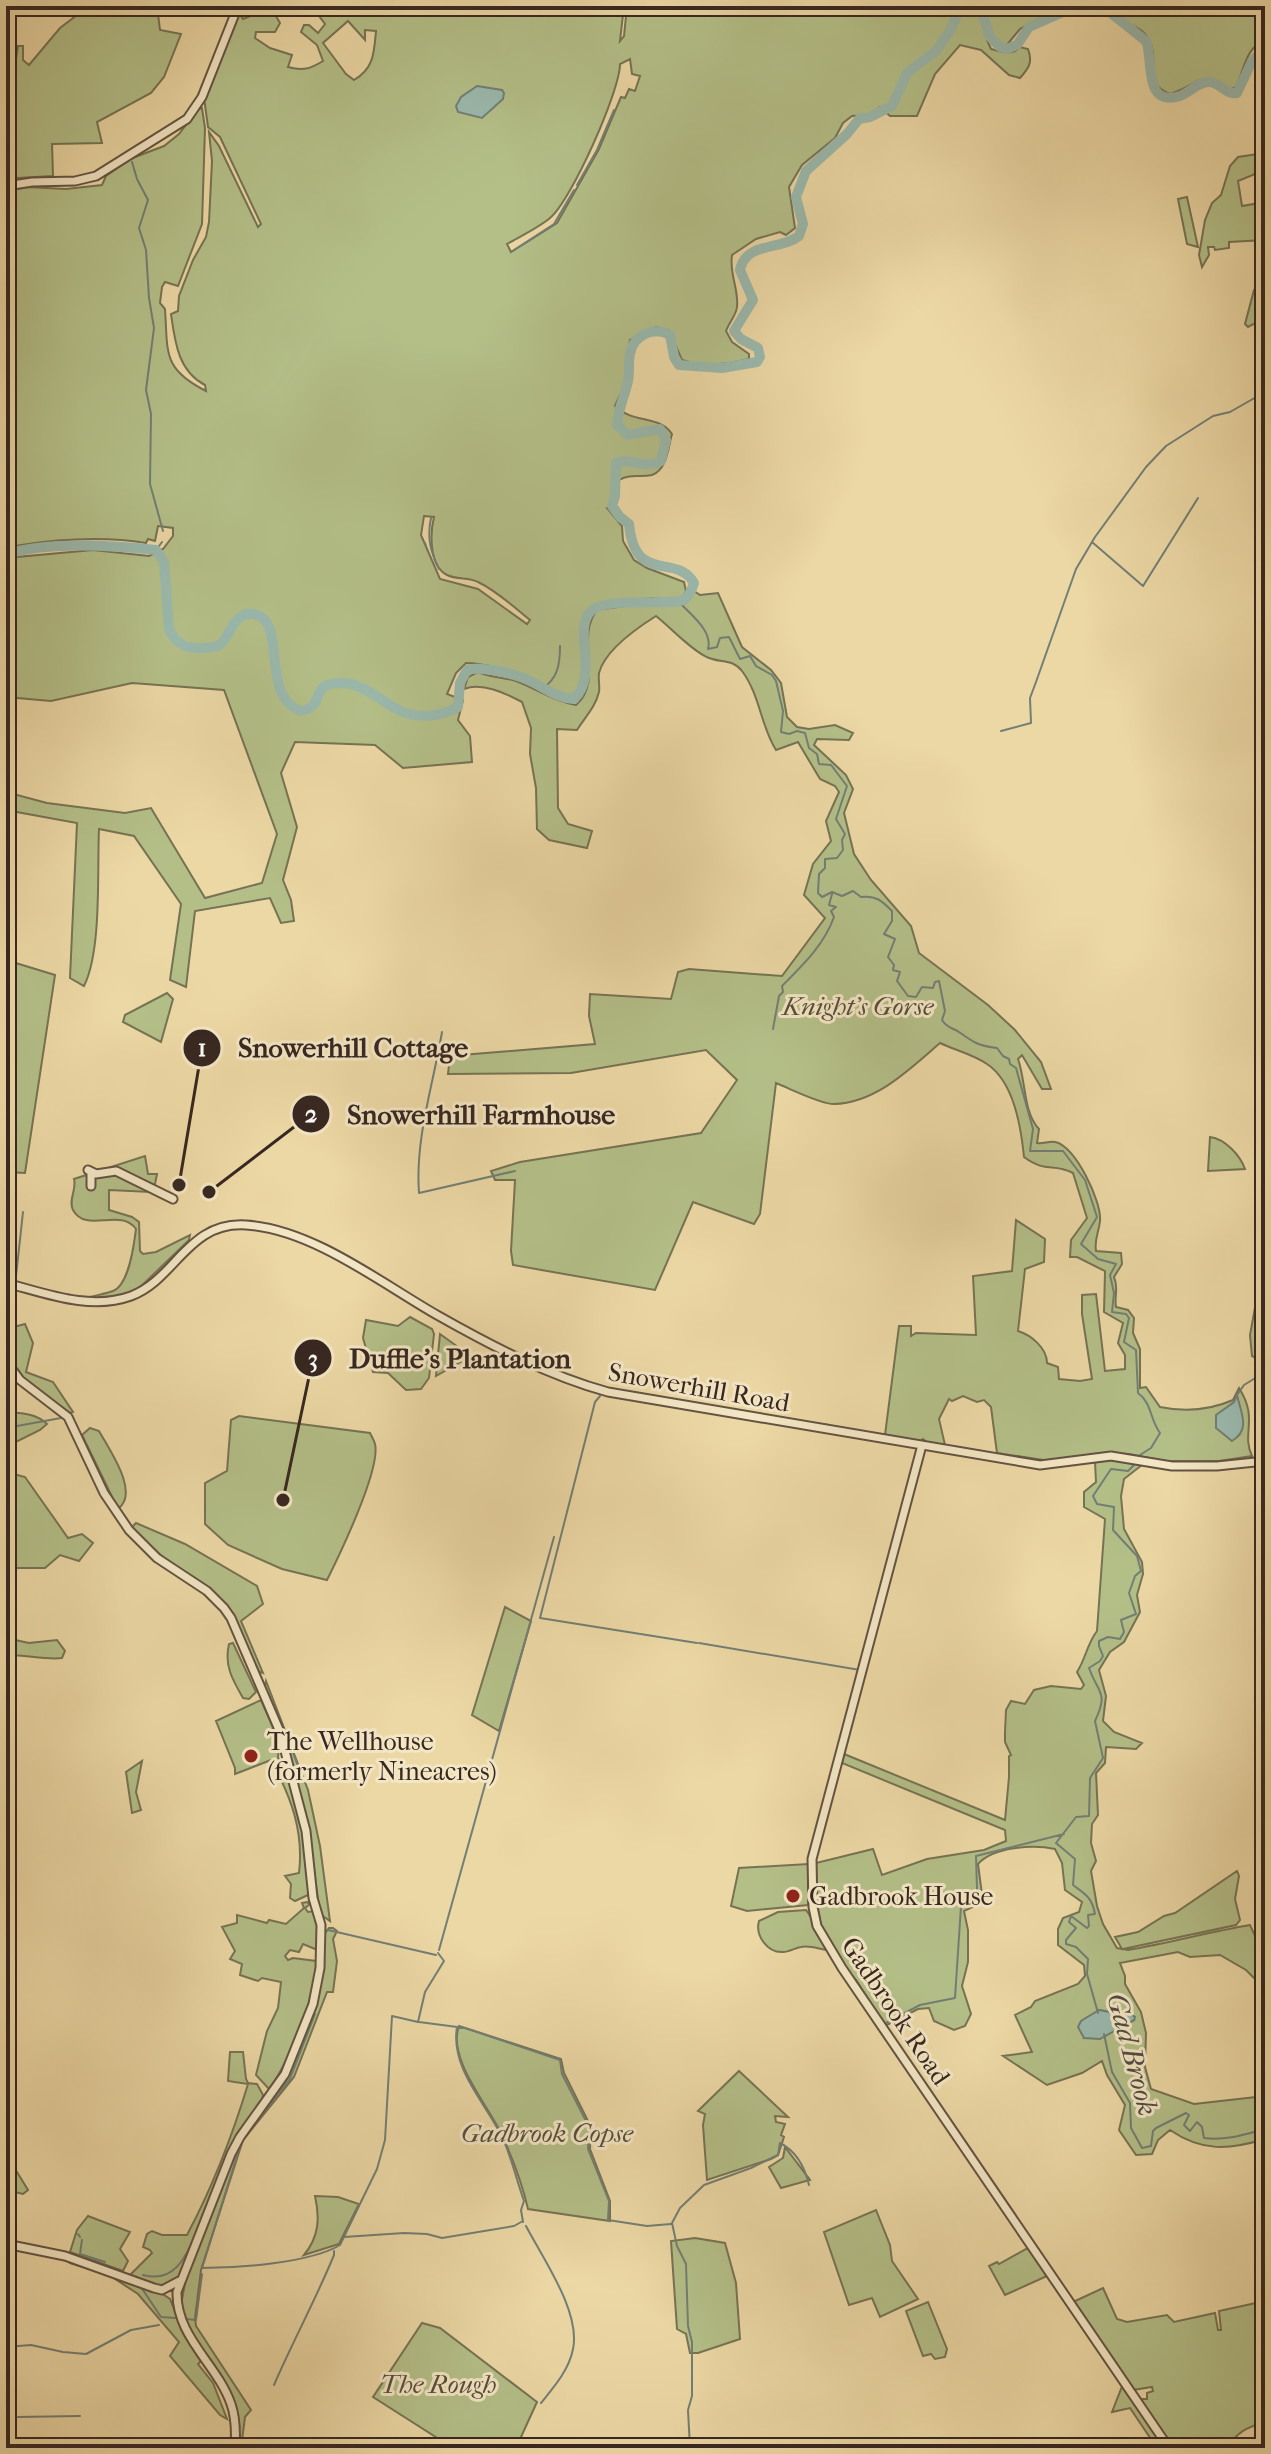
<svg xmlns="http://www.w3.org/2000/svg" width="1271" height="2454" font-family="'IM FELL French Canon',serif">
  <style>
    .green { fill: #b4bf88; stroke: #767354; stroke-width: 2; fill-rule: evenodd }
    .water { fill: #9ab9ad; stroke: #727f75; stroke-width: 2 }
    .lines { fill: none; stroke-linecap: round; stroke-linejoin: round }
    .stream { stroke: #727f75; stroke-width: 2 }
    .river { stroke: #9ab9ad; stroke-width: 10 }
    .minor-casing { stroke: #645342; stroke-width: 11 }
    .minor { stroke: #f3e6c4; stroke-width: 7 }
    .poi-dot { fill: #8f2418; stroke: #f3e6c4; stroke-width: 3 }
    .labels { text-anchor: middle; stroke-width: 6; stroke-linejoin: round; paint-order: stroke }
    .park-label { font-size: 26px; font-style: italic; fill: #564d3b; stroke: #f3e6c4 }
    .street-label { font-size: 26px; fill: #372721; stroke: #f3e6c4 }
    .poi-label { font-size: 26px; fill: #372721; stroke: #f3e6c4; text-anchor: start }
    .water-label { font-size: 28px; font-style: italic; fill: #504c44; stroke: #f3e6c4 }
    .leader { fill: none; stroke: #372721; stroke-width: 3 }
    .callout-dot { fill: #372721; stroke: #f3e6c4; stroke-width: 3 }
    .mark-label { font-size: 24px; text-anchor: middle; font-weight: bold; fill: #fff }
    .callout-label { font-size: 28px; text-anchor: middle; font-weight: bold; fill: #372721; stroke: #f3e6c4; stroke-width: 6; stroke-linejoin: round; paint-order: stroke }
  </style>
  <rect width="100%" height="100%" fill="#ecd8a5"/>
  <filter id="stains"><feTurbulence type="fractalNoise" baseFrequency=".0025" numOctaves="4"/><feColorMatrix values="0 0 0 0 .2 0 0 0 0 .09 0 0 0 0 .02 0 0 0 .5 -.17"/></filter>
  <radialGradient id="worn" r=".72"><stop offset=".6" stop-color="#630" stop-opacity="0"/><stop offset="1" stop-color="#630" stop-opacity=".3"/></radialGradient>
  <path class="green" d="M50,6H157L160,30L181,34L164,77L151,93L97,122L102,143L52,144L53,176L17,178L8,174L12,190L27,187L66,189L102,185L106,176L130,159L164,146L179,134L198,109L202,108L205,128L202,224L178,286L165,282L162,287L160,303L165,309C168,352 162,369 206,391L205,385C178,371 175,342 171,314L178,311L179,296L193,260L206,237L209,222L212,161L209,132L219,146L258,227L261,224L220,137L208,127L204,98L239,13L243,19L256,14L260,9H272L280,23L275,32H256L255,38L270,48L292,55L288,67C303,71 310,69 323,61L317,45L301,32L304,25H309L318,33L325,24L313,8L315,6H624L620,41L624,36L627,6H1061L1020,29L1006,46L1000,44L991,34L987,40L991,49C1002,52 1012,56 1020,47L1028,49C1033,62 1029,68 1020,78L1009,75L981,50L960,45L935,74L917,116H890L880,107L871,115L852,116L843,123L835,138L802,165L789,187L795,228L786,235L780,232L756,239L732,255C729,274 739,289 737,307C736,316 729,322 726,331L732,342L749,354V359C729,364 703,367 682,360L669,330L656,327L630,340C627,352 628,362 627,374C626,385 619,396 615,406C633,424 660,415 672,434C668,448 667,470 652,475C640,478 631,473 619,480L616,503L607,508L622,526L623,541L634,560L647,568L684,582L686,591L683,597L676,600L652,598L593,606C568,630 595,671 574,696C559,697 547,686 534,680C517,672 484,663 466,663L456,673L447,694L463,700L458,720L470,736L472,762L403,768L375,745L295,742L281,773L297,827L283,880L291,900L294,921L281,923L270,898L195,911L186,987L170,980L181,904L134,836L99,829C97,871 102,950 84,986L70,978L77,823L11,811L6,846V792L47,803L125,813L151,808L205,898L262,883L277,834L224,690L132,683L51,701L6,697V558L93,550L149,556L163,549L173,536V528L158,526L155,541L148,539L146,543C104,536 47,539 6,548V71H14L18,46H23V60L29,65L60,28L77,15L67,11H51ZM348,21L365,40V30L376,31C374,53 374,68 354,80L346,74L323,43ZM630,59L632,74L640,76L635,91L629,89L625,98L621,97L599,149L557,223L511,252L507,244C521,236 538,228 550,218C571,201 620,91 620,64ZM424,516L434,517C430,533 429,566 447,575C457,580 469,577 478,582C497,591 514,607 530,620L527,624L478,589L440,579L421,535Z
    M1108,6H1265V40C1246,47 1244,70 1236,87L1230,90C1195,69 1202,84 1170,94C1140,82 1162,60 1148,38C1141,27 1132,27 1122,19C1117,16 1113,10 1108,6Z
    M1265,153V163L1253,175L1238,181L1242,206L1265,202V240L1229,242V248L1215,250L1214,247H1208L1209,255L1202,267L1199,255L1205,220L1212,203L1221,195L1230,166L1238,157Z
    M1187,197L1198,247L1187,244L1178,199Z
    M1265,283V318L1248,327L1245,324L1254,290Z
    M694,591L700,595L718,593L742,647L771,670L781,683L787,717L797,727L809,729L835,725L853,733L849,740L817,739L814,745L846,775L853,789L844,813L854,854L871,880L911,926L919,953L988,1005L1015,1030L1041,1062L1051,1089H1042L1022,1055L1018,1059C1026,1081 1023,1112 1039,1129L1037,1143C1043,1144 1049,1141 1055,1142C1075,1145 1102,1202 1100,1221C1099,1232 1094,1239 1096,1251L1121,1253L1122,1264L1114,1277C1119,1288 1114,1296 1116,1307L1128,1310L1134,1318L1133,1333L1140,1349V1388L1146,1387L1160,1407C1184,1412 1210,1410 1233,1400L1239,1388C1259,1419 1241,1433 1252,1456L1219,1461H1165L1129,1454L1103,1453L1050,1461L997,1453L991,1407L984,1400L977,1402L963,1396L952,1401L949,1399L939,1419L945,1445L928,1443L923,1439L920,1441L885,1435L899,1326H911V1336L916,1333L976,1335L973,1276L1012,1271L1016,1220L1045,1239L1044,1262L1025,1269L1018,1331C1031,1335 1047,1348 1047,1363L1058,1367L1059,1379L1080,1381L1092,1379L1082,1314V1295L1096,1294L1105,1371L1125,1369V1355L1118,1343L1123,1323L1104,1312L1105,1271L1077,1257H1070L1071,1240L1087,1218L1073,1173C1052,1162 1047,1174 1024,1157C1021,1127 1014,1082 987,1064C974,1055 955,1050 940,1043C910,1069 876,1103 834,1104C820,1104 791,1089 776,1083L760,1214L754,1224L693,1202L655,1290L513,1265L511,1251L515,1180H495L491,1171L520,1162L701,1133L737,1080L706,1050L571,1073L448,1074L450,1056L595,1044L589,1016L590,994L671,999L678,972L689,969L782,976L825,918L804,895L813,864L831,841L826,821L839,792L835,786L820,779L798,742L776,750C761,727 760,695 742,671C733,659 722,663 709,658C693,652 670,627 656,616C637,628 605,650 599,673C598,679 600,686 599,692C595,708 585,717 577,730L557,729L558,808L568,824L592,831L587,848L549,840L537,829L536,788L530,754L531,728L522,702C505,693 482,682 464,689L468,677L478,672C492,678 503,677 516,681C537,689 553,701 576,705C604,681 575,637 597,610L645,603L676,605L686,603Z
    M6,960L55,975L25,1173L6,1172Z
    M167,993L173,999L161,1042L123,1022L125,1015Z
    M1210,1137C1225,1139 1240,1155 1245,1169L1208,1171Z
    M145,1156L148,1174H157L154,1189L151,1192L109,1190V1210L132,1217L139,1222L140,1251L143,1254L156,1252L190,1235L189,1240L133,1294L117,1298H87C96,1295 105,1294 113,1291C129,1285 134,1245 136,1229C121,1207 86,1234 73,1210C68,1200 77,1189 74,1179Z
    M1265,1252V1363L1252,1356L1250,1335Z
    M410,1317L432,1329L434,1334L429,1378L421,1389L406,1390L388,1373L373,1372L363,1338L366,1320L398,1326Z
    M25,1324L33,1343L26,1372L53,1382L73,1412L70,1413C50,1397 15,1382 7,1356C4,1348 6,1338 6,1329Z
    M440,1334L469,1355L466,1359L436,1376Z
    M6,1412C20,1413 36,1413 47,1424L40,1430L6,1447Z
    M239,1416L370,1433C372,1437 374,1440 375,1444C381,1469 339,1556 327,1580L282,1569L228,1545L205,1524V1483L227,1471L231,1420Z
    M90,1428L99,1431C110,1451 140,1493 118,1509L82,1435Z
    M1123,1459L1142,1465L1124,1479L1121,1496L1124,1529L1142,1562L1143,1574L1137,1595L1140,1612L1124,1642L1110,1652L1099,1670L1106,1696L1103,1721L1114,1732L1142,1743L1136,1749L1106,1747L1105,1763L1096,1773L1098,1815L1092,1824L1091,1843L1096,1861L1091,1871L1097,1906L1103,1924L1117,1948L1122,1949L1115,1937L1138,1932L1164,1916L1175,1913L1237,1871L1239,1876L1235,1899L1240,1920L1236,1925L1123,1949L1128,1950C1169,1943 1209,1932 1250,1925L1265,1957V2032L1260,1984L1246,1970L1220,1955L1190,1957L1178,1952L1120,1963L1125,1976V1984L1141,2012L1146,2033L1145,2067L1151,2089L1194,2104L1256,2097L1265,2101V2139C1229,2150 1202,2152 1170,2130L1158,2140L1152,2154L1136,2155L1119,2130L1125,2105L1107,2075L1102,2061L1082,2073L1047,2085L1003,2056L1032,2052L1015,2015L1031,2007L1035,2001L1078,1984L1085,1976L1084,1965L1058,1945V1929L1063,1918L1079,1912L1082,1902L1065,1890L1062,1863L1055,1849C1033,1844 993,1847 978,1864L983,1902L964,1911L968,1930V1962L962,1986L971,2014L965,2026L954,2030L934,2021L929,2008L918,2009L885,2026L856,1980L850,1976L821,1927L817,1902L816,1863L873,1849L882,1875L927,1859L984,1850L1006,1841L1005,1830L842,1763L844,1754L1005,1820L1009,1777V1756L1011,1755L1005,1742V1732L1006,1710L1011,1701L1025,1704L1034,1690L1051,1686L1081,1689L1084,1685L1077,1672C1086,1658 1087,1644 1097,1631L1105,1519L1084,1507V1492L1096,1482L1095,1462ZM1099,2010L1109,2012L1125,2010L1134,2020C1116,2028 1105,2038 1084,2038Z
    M6,1472L25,1477L68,1538L82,1534L93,1543L79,1561L60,1555L45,1568H6Z
    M136,1523L185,1544L257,1586L263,1604L241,1621L263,1673L257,1671L237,1622L219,1597L165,1559L135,1532L132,1527Z
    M505,1607L531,1621L499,1731L472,1715Z
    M6,1638L29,1643L57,1640L65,1651L62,1658C47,1660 26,1655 9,1655L6,1654Z
    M233,1643L256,1692L249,1699L243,1698C232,1679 224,1665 229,1644Z
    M266,1681L308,1790L320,1846L330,1921L320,1914L308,1826L264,1690Z
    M261,1700L275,1732L279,1746L278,1758C298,1773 311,1869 308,1895L295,1901L290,1898L291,1884L285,1876L299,1873C304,1831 291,1797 271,1760L235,1774V1768L216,1721Z
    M142,1761L136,1792L141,1810L132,1813L126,1772Z
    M808,1864V1905L747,1911L731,1906L739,1868Z
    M308,1902L309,1905L305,1908L308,1912L315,1911L319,1924V1944L315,1949L303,1944L299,1952L290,1950L285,1956L288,1960L293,1958L316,1961C318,1992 288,2064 269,2089L256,2075L267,2031L278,2008L281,1982L262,1978L258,1981L240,1975L242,1964L230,1959L235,1951L222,1927L237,1923V1915L267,1923L269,1920L286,1924L304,1908L302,1903Z
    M806,1910C814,1919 820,1938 827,1950C819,1949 809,1945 801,1947C795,1948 789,1952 783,1952C767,1953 755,1935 759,1921L778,1912Z
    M329,1928H333L337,1931L333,1939L337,1961L333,1992H327L294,2077L243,2140L201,2270L195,2318L196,2326L251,2410L245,2417L241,2448H237L238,2440L223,2378L186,2325L181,2305L187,2272L233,2156C247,2127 270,2106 286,2079C310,2036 314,1981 324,1934Z
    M459,2026L561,2059L564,2073L591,2127L590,2149L610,2201V2221L528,2209C522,2183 512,2157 501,2133C487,2104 447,2058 459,2026Z
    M230,2052H243L246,2079L248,2083L257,2084L263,2095L262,2100L236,2139L180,2276C165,2292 149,2283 131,2277L130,2275L152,2253L150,2250L143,2247L147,2234L152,2231L162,2235H187C213,2186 232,2137 248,2084L228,2081Z
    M739,2071L788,2117L775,2116L776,2122L785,2124L781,2135L784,2137L778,2155L771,2159L707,2180L703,2125L705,2114L698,2111Z
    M785,2147L810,2180L781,2188L769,2167L783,2158Z
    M6,2159L14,2167L28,2190L23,2194L6,2190Z
    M315,2196L338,2197L359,2204L339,2244L304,2255C319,2237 320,2218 315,2196Z
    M876,2210L890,2245L892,2261L918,2299L880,2317L872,2298L849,2305L824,2232Z
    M88,2216L130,2232L120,2249L128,2261L123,2271L70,2252L77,2230Z
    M695,2238L725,2243L736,2283L740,2339L698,2353H690L686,2334L677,2329L671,2241Z
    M1026,2249H1030L1047,2276L1005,2295L989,2266L997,2262L999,2264Z
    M71,2260L158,2291L170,2299L181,2327L202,2360L198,2364L213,2383L227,2419L220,2415L170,2356L179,2342L138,2294L109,2275L70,2263Z
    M1103,2288L1117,2319L1127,2322L1167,2315L1174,2322L1215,2313L1218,2330H1221L1219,2311L1265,2301V2422C1248,2427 1236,2432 1228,2448H1173L1172,2440H1168L1139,2399H1147V2393L1153,2391L1152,2387L1133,2390L1073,2302Z
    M928,2302L947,2349L945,2357L935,2359L931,2354L923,2356L906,2311Z
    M422,2323L440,2328L537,2402L516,2448H453L373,2397Z
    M1123,2384L1165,2448H1157L1130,2408L1112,2412Z"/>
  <path class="water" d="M477,86L502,90L504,93L503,99L482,118L458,112L456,106L461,97Z
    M1237,1395C1241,1413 1251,1430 1232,1441L1216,1428V1415L1234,1402Z
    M1099,2010L1109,2012L1125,2010L1135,2017L1134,2020L1100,2039L1084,2038L1078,2027L1081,2021Z"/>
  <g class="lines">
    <path class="stream" d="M1110,13L1117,6
      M132,162L137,179L148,200L139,228L146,250L149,298L154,328L146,390L151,414L150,484L163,531
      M577,185L597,150L614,110
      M514,250L554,224L574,190
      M431,518C427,537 430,551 439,569
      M1092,542L1143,586L1198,498
      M425,543L426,546
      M156,550L162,542
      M679,602C691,615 713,631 708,649L717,647L720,638L729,637L740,659L750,656L756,666L772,675L776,681L783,711L781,732L789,734L797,731L805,733L809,748L817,754L819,764L831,765L847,786L836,819L845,834L842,840L843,850L837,858L825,859V868L819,874L818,893L822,897L832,892L842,896L853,891L861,897C876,895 882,901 892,911V921L884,934L895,939L888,957L894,965L893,970L900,972L897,981L908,996L916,997L922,987L933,988L935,982L939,981L945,1011L942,1020C947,1028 951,1027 959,1032C973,1042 978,1046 997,1048L1003,1056L1009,1059L1010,1064L1016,1068L1033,1129L1030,1151H1063L1085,1180L1097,1217L1081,1244L1098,1259L1116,1264L1110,1275L1114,1293L1112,1312L1126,1314L1129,1318L1124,1342L1136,1350L1138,1393C1152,1403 1150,1420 1160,1433L1151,1448L1140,1455
      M543,688C558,678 560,664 560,646
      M1001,731L1031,723L1030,698L1036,682L1076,569L1095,537L1146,467L1166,446L1213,416L1230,412L1265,392
      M773,1029L779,996L783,992L782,986C803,965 824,945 834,917L831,911L836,907L829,905L832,894
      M442,1032C433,1086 415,1138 419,1193L515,1171
      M16,1276L23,1212
      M1237,1395L1244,1385L1265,1372
      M600,1396L595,1402L540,1618L697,1643
      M801,1421L828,1425
      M6,1428L61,1418
      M231,1627L245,1662
      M699,1643L860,1670
      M288,1740L304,1782
      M328,1930L436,1955
      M439,1950L554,1537
      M1098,2013L1087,1974L1088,1959L1076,1947L1066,1944V1940L1076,1928L1069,1922L1071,1916L1087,1928L1089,1926L1088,1915L1095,1914C1092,1897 1085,1894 1073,1885L1075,1859L1056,1843L1076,1817L1089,1816L1090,1778L1103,1758L1095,1721C1109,1691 1098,1694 1089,1668L1100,1661L1103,1656L1099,1646V1641L1108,1637L1120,1639L1124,1632L1121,1620L1136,1614L1129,1593L1135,1576L1141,1571L1137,1556L1113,1530L1114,1507L1097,1504L1093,1496L1111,1469L1128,1471L1134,1465
      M419,2022L465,2028L560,2060L562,2074L589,2127L588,2149L609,2201L608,2220L647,2226L671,2224
      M884,2024L920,2005L955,1998L961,1906L977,1889L976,1856L1064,1834
      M457,2027C450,2070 488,2105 504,2141C512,2160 517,2181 524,2201L521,2210L523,2222
      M1104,2034L1112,2072L1130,2103L1131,2128L1142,2148L1151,2146L1153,2131L1156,2128L1186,2113L1189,2115L1184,2125L1190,2131L1197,2122L1202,2127L1204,2138C1226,2141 1246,2134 1265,2129
      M245,2135L290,2079L315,2014
      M242,2140L202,2268C238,2268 310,2263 340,2245L377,2169L385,2140L392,2016L418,2022L425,1992L444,1961L438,1953
      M526,2226C542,2257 581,2312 573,2349C569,2370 554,2387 541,2403
      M78,2234L80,2237
      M344,2237L404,2233L427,2234L442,2238L514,2226L523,2221
      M82,2240L80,2254L105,2262
      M143,2275C176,2284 187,2254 198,2230
      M141,2287L161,2317L176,2318
      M6,2315L13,2291L16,2256
      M186,2319L196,2320L202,2274
      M6,2331L9,2345
      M6,2347L31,2345L63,2352L86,2354L131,2330L159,2325
      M274,2385C293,2341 316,2299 334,2255V2251
      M6,2400H12
      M18,2417L80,2416
      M690,2448L688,2410L692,2396V2342L688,2326L686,2264L677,2246L672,2223L680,2208L704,2185L751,2168L778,2155L780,2143C796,2151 805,2168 809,2185"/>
    <path class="river" d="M980,6L990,37L1000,47L1007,49L1017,45L1029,27L1061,13L1066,6
      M1102,6L1146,41C1154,58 1142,108 1180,96C1189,93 1199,81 1209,82C1220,82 1225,95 1237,93L1252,61L1265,48
      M6,554C50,541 110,545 156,550L164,562L169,629C176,645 187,649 204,648C210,647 217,648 222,643C230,634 236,608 257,615C287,625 260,697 301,711C328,706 307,682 342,683C377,684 390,722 435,715C444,713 450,712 458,707L460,683L467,670C482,666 518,674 532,682C547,689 557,698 574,699C600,675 571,628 592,610C610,596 676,607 685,599C690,595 692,589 694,583C676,552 635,586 629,524L620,517L612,506L615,496L616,463C632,457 645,470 661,461L666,440L660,429L628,435L617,425C618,408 625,396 628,381C630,372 628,363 630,354C633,335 654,326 670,335L674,357L679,365L722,368L757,362L760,357L758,348L741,339L734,331L753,300L740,270C746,241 780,251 799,236L803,224L796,197L806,171L847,134L859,119L870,117L892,106L907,73L936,51L950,31L961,6"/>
    <g class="minor-casing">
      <path id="minor" d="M6,186L32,182L75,181L96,176L187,119L202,97L238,6
        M88,1170L96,1174L116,1171L173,1199
        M91,1186V1173
        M6,1283C45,1293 90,1311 131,1296C175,1280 188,1221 246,1225C312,1229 381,1283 437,1315C490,1345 549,1376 608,1392L1040,1465L1111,1456L1172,1466H1217L1265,1461
        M6,1361L20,1380L68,1417L104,1493L129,1530L157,1558L207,1591L224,1608L231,1618L280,1732L306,1831L313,1898L321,1925L320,1968L313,2004L285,2074L240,2137L231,2154L177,2292C176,2337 217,2364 231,2404C236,2418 236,2433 235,2448
        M922,1445L812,1859L813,1907L817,1926L842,1968L1169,2448
        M6,2244L65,2256L154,2288L162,2290L179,2281
        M1127,2448V2447"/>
    </g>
    <use href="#minor" class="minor"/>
  </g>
  <g class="poi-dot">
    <circle cx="251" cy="1756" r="8"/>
    <circle cx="793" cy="1896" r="8"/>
  </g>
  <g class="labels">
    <g class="park-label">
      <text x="858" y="1015">Knight's Gorse</text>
      <text x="547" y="2142">Gadbrook Copse</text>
      <text x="438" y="2393">The Rough</text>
    </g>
    <g class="street-label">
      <text transform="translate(699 1387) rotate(10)" y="9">Snowerhill Road</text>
      <text transform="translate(896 2011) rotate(56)" y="9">Gadbrook Road</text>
    </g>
    <g class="poi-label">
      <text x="267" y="1750">The Wellhouse<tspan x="267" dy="30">(formerly Nineacres)</tspan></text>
      <text x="809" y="1905">Gadbrook House</text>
    </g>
    <g class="water-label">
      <text transform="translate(1133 2054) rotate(75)" y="10">Gad Brook</text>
    </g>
  </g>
  <path class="leader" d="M179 1185L202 1048M209 1192L311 1114M283 1500L313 1358"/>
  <g class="callout-dot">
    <circle cx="179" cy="1185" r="8"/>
    <circle cx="209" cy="1192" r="8"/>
    <circle cx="283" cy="1500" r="8"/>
    <circle cx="202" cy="1048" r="20"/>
    <circle cx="311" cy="1114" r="20"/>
    <circle cx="313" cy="1358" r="20"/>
  </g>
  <g class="mark-label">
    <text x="202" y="1056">1</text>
    <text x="311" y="1122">2</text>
    <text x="313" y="1367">3</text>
  </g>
  <g class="callout-label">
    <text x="353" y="1057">Snowerhill Cottage</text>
    <text x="481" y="1124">Snowerhill Farmhouse</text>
    <text x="460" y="1368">Duffle's Plantation</text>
  </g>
  <rect width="1271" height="2454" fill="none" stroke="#ecd8a5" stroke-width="32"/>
  <rect x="8" y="8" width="1255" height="2438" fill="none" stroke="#372721" stroke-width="4"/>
  <rect x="16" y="16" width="1239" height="2422" fill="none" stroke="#372721" stroke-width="2"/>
  <rect width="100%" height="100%" filter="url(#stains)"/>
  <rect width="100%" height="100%" fill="url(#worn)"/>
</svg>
